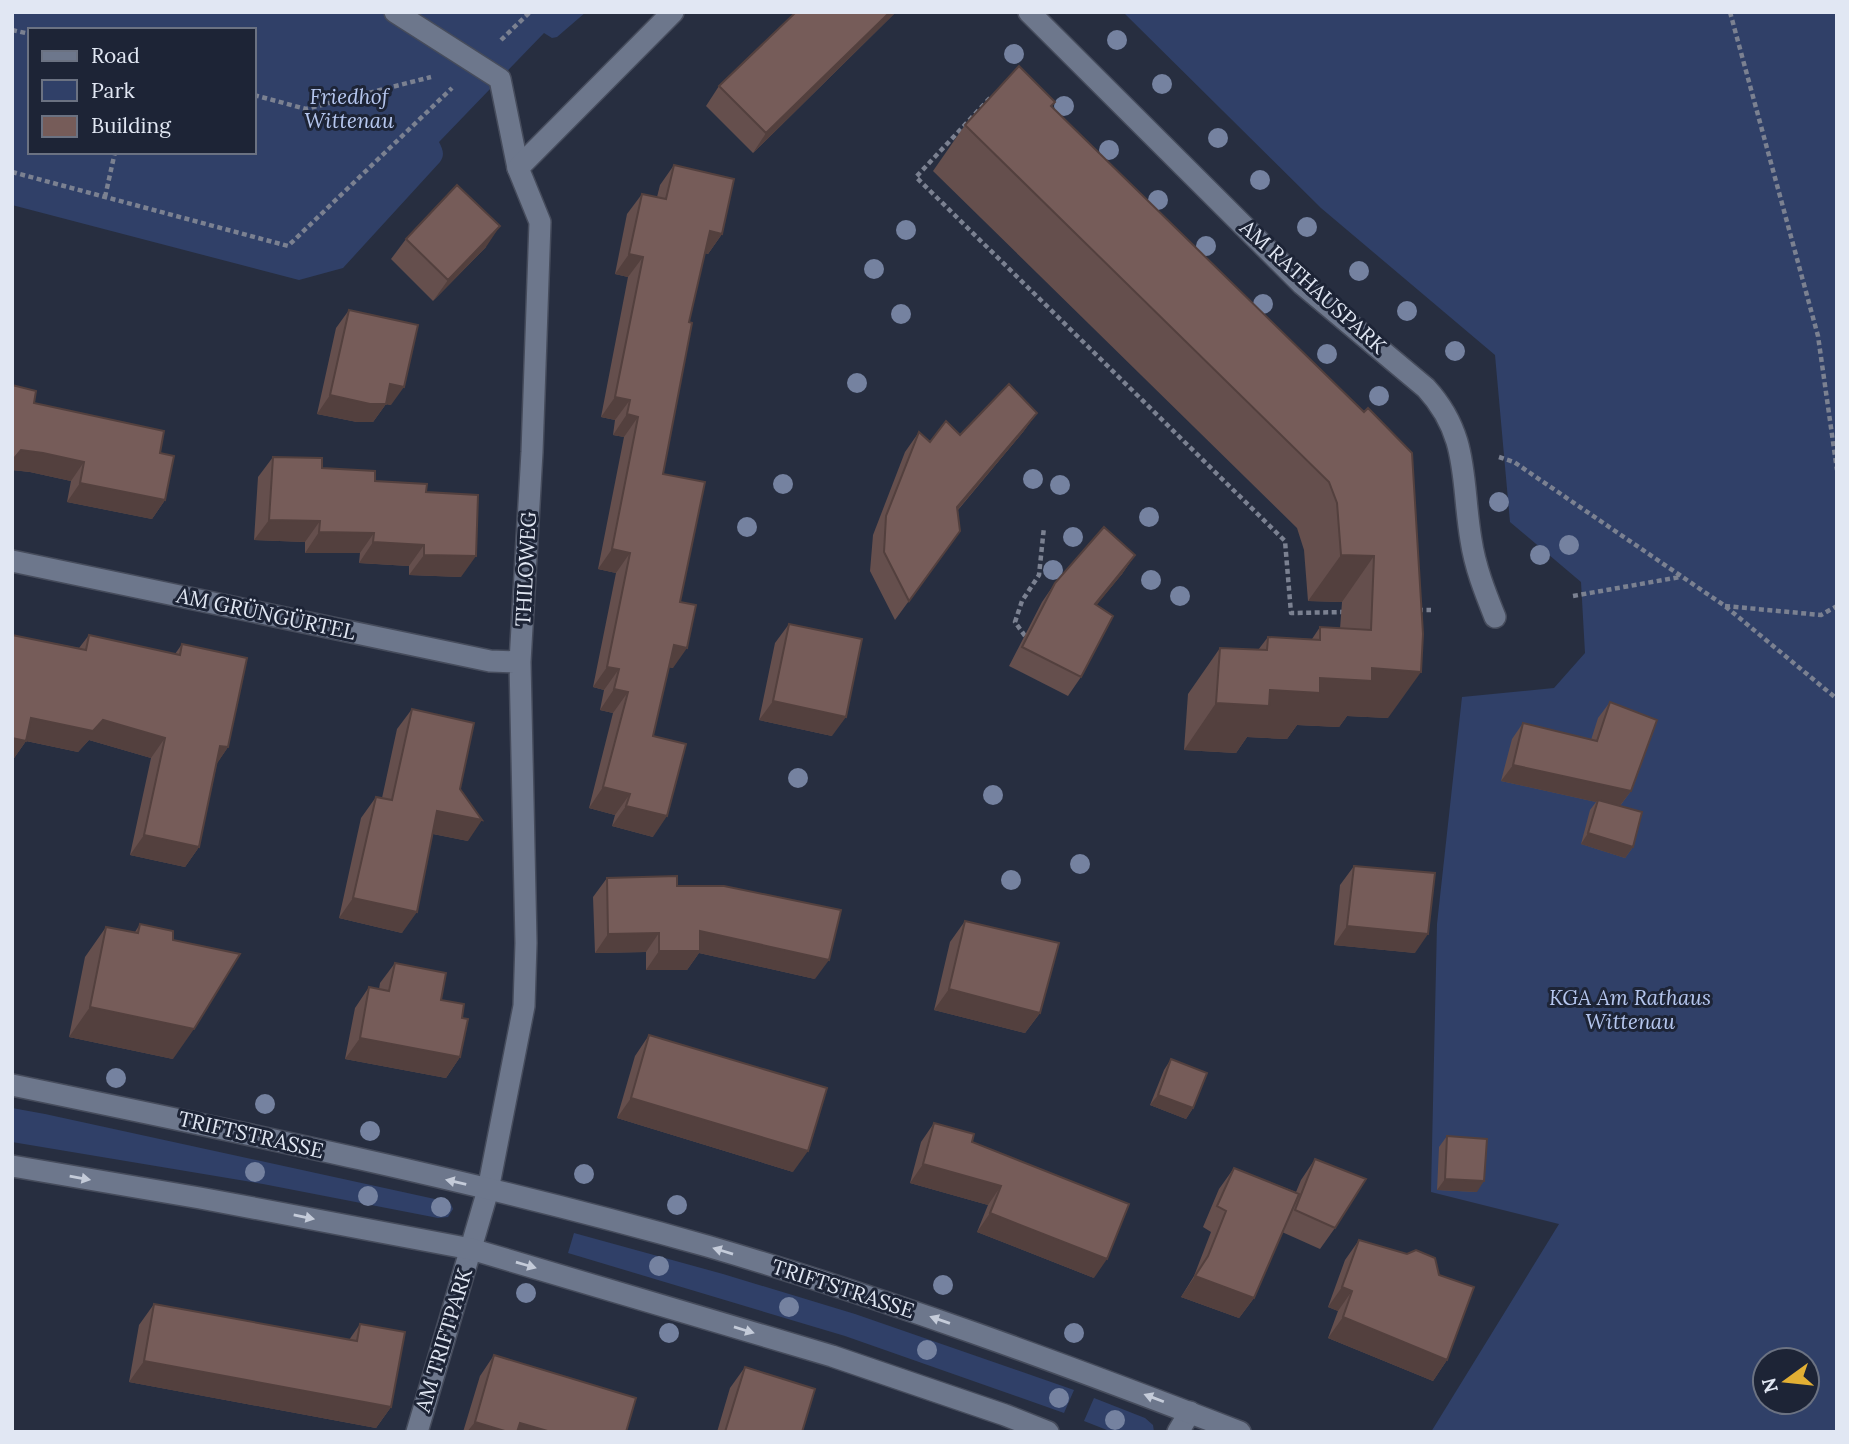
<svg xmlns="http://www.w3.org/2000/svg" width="1849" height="1444" font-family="Lora,serif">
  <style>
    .green { fill: #304068; fill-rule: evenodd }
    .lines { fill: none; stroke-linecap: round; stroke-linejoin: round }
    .service-casing { stroke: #464c5c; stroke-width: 24 }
    .minor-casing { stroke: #464c5c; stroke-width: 24 }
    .secondary-casing { stroke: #464c5c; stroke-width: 24 }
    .path { stroke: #7b8191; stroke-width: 4.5; stroke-dasharray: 5 3.5; stroke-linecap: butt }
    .service { stroke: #6d778c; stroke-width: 21 }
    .minor { stroke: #6d778c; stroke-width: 21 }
    .secondary { stroke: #6d778c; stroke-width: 21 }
    .tree { fill: #7582a0 }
    .wall { fill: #654f4d }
    .shaded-wall { fill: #53403e }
    .building { fill: #765c59; stroke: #53403e; stroke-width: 2 }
    .oneway { fill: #c4cbd9 }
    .labels { text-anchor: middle; stroke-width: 6; stroke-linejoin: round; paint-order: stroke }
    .park-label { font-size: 21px; font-style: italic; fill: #b5c6ee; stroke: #1d2436 }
    .street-label { font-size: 21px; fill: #e1e7f3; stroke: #1d2436 }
  </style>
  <rect width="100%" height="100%" fill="#272e40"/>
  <path class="green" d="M12,12H586L557,37L552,38L544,33L439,142C443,150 445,155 440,162L343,268L299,280L12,205ZM30,30H254V152H30Z
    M1123,12H1837V1432H1431L1559,1224L1431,1192L1437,924L1462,697L1554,688L1585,653L1581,582L1510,522L1495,355L1321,208ZM1765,1360H1807V1402H1765Z
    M12,1108L45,1114L444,1201L451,1204L453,1209L448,1217L438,1218L263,1184L12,1142Z
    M574,1233L723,1274L855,1314L1074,1390L1064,1413L845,1336L568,1253Z
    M1094,1398L1145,1418L1153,1425L1154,1432H1112L1084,1421Z"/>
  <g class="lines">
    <g class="service-casing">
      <path id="service" d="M395,12L500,79L518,168"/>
    </g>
    <g class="minor-casing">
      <path id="minor" d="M1029,12L1302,284L1426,388C1470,436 1461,481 1471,540C1475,567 1485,592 1495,617
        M12,561L490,661L520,662
        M417,1432L488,1190L524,1006L526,943L520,662L532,452L540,222L518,168L673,12
        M1178,1432L1190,1412"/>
    </g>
    <g class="secondary-casing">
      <path id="secondary" d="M12,1085C245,1133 478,1181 707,1246C888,1299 1064,1364 1240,1432
        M12,1166L200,1198L471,1249L832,1356L1005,1415L1048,1432"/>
    </g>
    <path class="path" d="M1730,12L1818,336L1837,470
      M12,30L30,34
      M501,40L530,12
      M254,95L306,109L431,77
      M990,98L916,177L1285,541L1291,613L1346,612
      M12,172L288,246L452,88
      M105,197L115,152
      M1499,457L1514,462L1725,606L1837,699
      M1573,596L1680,577
      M1725,606L1821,615L1837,606
      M1418,610H1431
      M1025,636L1015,622L1022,601L1039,575L1044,527"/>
    <use href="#service" class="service"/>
    <use href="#minor" class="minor"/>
    <use href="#secondary" class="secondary"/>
  </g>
  <g class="tree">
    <circle cx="1117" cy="40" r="10"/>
    <circle cx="1014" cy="54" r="10"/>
    <circle cx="1162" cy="84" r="10"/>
    <circle cx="1064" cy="106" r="10"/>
    <circle cx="1218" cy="138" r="10"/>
    <circle cx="1109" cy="150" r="10"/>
    <circle cx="1260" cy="180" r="10"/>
    <circle cx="1158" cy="200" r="10"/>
    <circle cx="1307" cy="227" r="10"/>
    <circle cx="906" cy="230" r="10"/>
    <circle cx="1206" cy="246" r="10"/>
    <circle cx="874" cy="269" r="10"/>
    <circle cx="1359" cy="271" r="10"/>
    <circle cx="1263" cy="304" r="10"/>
    <circle cx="1407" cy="311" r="10"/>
    <circle cx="901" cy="314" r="10"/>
    <circle cx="1455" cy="351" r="10"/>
    <circle cx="1327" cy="354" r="10"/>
    <circle cx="857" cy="383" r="10"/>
    <circle cx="1379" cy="396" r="10"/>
    <circle cx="1033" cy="479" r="10"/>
    <circle cx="783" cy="484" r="10"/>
    <circle cx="1060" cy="485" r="10"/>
    <circle cx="1499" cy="502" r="10"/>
    <circle cx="1149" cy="517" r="10"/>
    <circle cx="747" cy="527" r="10"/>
    <circle cx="1073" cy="537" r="10"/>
    <circle cx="1569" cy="545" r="10"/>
    <circle cx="1540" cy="555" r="10"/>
    <circle cx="1053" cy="570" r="10"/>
    <circle cx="1151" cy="580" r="10"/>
    <circle cx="1180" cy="596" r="10"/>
    <circle cx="798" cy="778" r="10"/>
    <circle cx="993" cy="795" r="10"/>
    <circle cx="1080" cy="864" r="10"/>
    <circle cx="1011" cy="880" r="10"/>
    <circle cx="116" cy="1078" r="10"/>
    <circle cx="265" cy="1104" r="10"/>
    <circle cx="370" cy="1131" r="10"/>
    <circle cx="255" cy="1172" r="10"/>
    <circle cx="584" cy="1174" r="10"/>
    <circle cx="368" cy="1196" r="10"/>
    <circle cx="677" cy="1205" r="10"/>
    <circle cx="441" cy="1207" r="10"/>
    <circle cx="659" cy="1266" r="10"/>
    <circle cx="943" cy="1285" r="10"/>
    <circle cx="526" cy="1293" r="10"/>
    <circle cx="789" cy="1307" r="10"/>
    <circle cx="669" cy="1333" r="10"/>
    <circle cx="1074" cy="1333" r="10"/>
    <circle cx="927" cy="1350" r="10"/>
    <circle cx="1059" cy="1398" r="10"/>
    <circle cx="1115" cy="1420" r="10"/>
  </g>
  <path class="wall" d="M896,12L753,153L706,106L719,86Z
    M1052,107L1364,412L1388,718L1347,716L1339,727L1297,725L1287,739L1247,737L1236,753L1184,750L1188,694L1220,648L1258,650L1268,637L1312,639L1320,627L1340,629L1342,602L1308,601L1304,550L1297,528L933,171L965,125Z
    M674,165L722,234L708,254L705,253L689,322L663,474L680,602L673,668L669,667L653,736V837L612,826L615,815L589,808L613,713L600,710L604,690L593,687L616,573L598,569L624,437L613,435L615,420L601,417L628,277L615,274L627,214L642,194L657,197L660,185Z
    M406,239L486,247L433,301L391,259Z
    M349,310L391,405L386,404L373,422H357L317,414L336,328Z
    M12,385L34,403L160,453L165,500L152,519L67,502L71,481L30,472L12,470Z
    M1037,413L1023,432L958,510L960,531L895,620L870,571L873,535L905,452L919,432L930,442Z
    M273,457L426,492L461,577L409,575V566L359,563L360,553H305V542L254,540L258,477Z
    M1135,555L1122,574L1096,605L1081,677L1068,696L1009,666L1042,602L1055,583Z
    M789,624L832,736L759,720L775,643Z
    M12,635L79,648L89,635L175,654L182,644L228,747L217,763L199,847L185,867L130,855L151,758L89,740L78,752L26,741L12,761Z
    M1610,702L1631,791L1620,806L1633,847L1625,858L1581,844L1590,810L1596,802L1501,781L1512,739L1523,723L1591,740L1598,718Z
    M412,709L460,789L468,841L433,834L402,933L339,918L361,818L376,797L382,798L397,729Z
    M1354,866L1415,953L1334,945L1340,885Z
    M607,878L677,886L815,979L699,953L687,970H646V952L595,953L593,897Z
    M965,921L1040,1013L1025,1033L934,1010L950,942Z
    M140,924L173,1059L69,1037L85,957L106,927L135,932Z
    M395,963L462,1018L460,1057L446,1078L345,1059L355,1008L369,987L379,989L380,983Z
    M649,1035L793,1172L617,1118L635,1056Z
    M1171,1059L1193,1108L1186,1119L1150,1105L1164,1070Z
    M934,1123L972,1142L1094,1278L977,1232L988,1205L910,1183L921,1142Z
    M1447,1136L1477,1192L1437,1190L1439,1147Z
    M1315,1159L1335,1228L1320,1249L1282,1232L1254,1298L1239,1318L1181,1297L1194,1276L1211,1232L1203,1227L1219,1189L1234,1168L1296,1192L1301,1180Z
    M1359,1240L1447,1360L1433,1381L1328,1338L1338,1311L1328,1307L1345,1260Z
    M154,1304L349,1340L360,1324L391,1407L376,1428L129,1382L139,1325Z
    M494,1355L626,1432H463L480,1376Z
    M745,1367L802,1432H717L730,1388Z"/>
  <path class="shaded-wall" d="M890,12H896L753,153L766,133Z
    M500,226L486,247L433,301L448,280Z
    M710,231L722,234L708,254L696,251Z
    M629,254L643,257L628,277L615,274Z
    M390,384L404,387L391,405L386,404L373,422H357L317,414L330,395Z
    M615,397L630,400L615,420L601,417Z
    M1037,413L1023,432L944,526L957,507Z
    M627,414L638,417L624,437L613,435Z
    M21,450L43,453L84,462L71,481L30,472L12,470V461Z
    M80,483L165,500L152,519L67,502Z
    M269,520L320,521L305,542L254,540Z
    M319,532L374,533L360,553H305Z
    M373,542L424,545L409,566L359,563Z
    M612,549L630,553L616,573L598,569Z
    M424,555L476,556L461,577L409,575Z
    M1135,555L1122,574L1082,623L1095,604Z
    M1341,555L1374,556L1342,602L1308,601Z
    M674,645L687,648L673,668L659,666Z
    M607,667L619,669L604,690L593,687Z
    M1372,668L1421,672L1388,718L1347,716L1339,727L1297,725L1287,739L1247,737L1236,753L1184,750L1216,703L1320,678Z
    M614,689L628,692L613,713L600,710Z
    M773,701L846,717L832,736L759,720Z
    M31,718L103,720L165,738L151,758L89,740L78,752L17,739Z
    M12,738L26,741L12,761Z
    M220,746L228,747L214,768Z
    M1513,765L1631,791L1619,807L1598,800L1596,802L1501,781Z
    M603,787L630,794L615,815L589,808Z
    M626,806L667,816L653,837L612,826Z
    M437,811L482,820L468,841L423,832Z
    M1588,833L1633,847L1625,858L1581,844Z
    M144,835L199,847L185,867L130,855Z
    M353,898L417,912L402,933L339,918Z
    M1347,926L1428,934L1415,953L1334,945Z
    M700,931L829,960L815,979L699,953L687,970H646L659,951Z
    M659,933L646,952L595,953L608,934Z
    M949,989L1040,1013L1025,1033L934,1010Z
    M90,1007L194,1029L173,1059L69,1037Z
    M360,1038L460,1057L446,1078L345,1059Z
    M1158,1095L1193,1108L1186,1119L1150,1105Z
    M631,1098L808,1151L793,1172L617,1118Z
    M923,1164L1001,1186L988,1205L910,1183Z
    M1445,1179L1484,1181L1477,1192L1437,1190Z
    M990,1213L1107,1259L1094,1278L977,1232Z
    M1195,1276L1254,1298L1239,1318L1181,1297Z
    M1342,1287L1352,1291L1338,1311L1328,1307Z
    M1343,1317L1447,1360L1433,1381L1328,1338Z
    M144,1361L391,1407L376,1428L129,1382Z
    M475,1422L508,1432H467Z
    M520,1423L551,1432H514Z"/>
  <path class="building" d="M796,12H890L766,133L719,86Z
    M1019,66L1055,102L1051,106L1364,412L1368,408L1412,453L1423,634L1421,672L1372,668V681L1320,678V693L1270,690L1269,706L1216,703L1220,648L1267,650L1268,637L1320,640V627L1371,630L1374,556L1341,555L1337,503L1329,482L965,125Z
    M674,165L734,179L722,234L710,231L689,322L692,323L663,474L705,482L680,602L696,605L687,648L674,645L653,736L686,744L667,816L626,806L630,794L603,787L628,692L614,689L619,669L607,667L630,553L612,549L638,417L627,414L630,400L615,397L643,257L629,254L642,194L666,199Z
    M457,185L500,226L448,280L406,239Z
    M349,310L418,325L404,387L390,384L386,404H370L330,395Z
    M1009,384L1037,413L957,507L960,531L909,601L884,552L886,516L919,432L930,442L946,421L960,435Z
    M12,385L36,391L34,403L164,431L160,453L174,456L165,500L80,483L84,462L43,453L21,450L12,461Z
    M273,457L322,458V468L375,471V481L427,484L426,492L478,495L476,556L424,555V545L373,542L374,533L319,532L320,521L269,520Z
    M1104,527L1135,555L1095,604L1113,616L1081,677L1022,647L1055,583Z
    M789,624L862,639L846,717L773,701Z
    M12,635L86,650L89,635L180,655L182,644L247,658L228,747L220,746L199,847L144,835L165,738L103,720L93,731L31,718L26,741L12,738Z
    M1610,702L1657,720L1631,791L1513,765L1523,723L1597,741Z
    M412,709L474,723L460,789L482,820L437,811L417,912L353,898L376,797L392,800Z
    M1598,800L1642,812L1633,847L1588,833Z
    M1354,866L1435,873L1428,934L1347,926Z
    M677,876V886H724L841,910L829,960L700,931V951H659V933L608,934L607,878Z
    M965,921L1059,943L1040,1013L949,989Z
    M140,924L173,931V940L240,954L194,1029L90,1007L106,927L138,933Z
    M395,963L446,973L441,1000L464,1004L462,1018L468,1019L460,1057L360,1038L369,987L389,991Z
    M649,1035L827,1088L808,1151L631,1098Z
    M1171,1059L1207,1073L1193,1108L1158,1095Z
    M934,1123L974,1134L972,1142L1129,1204L1107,1259L990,1213L1001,1186L923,1164Z
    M1447,1136L1487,1139L1484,1181L1445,1179Z
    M1315,1159L1366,1179L1335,1228L1295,1210Z
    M1234,1168L1299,1194L1254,1298L1195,1276L1208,1256L1226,1211L1217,1206Z
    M1359,1240L1407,1254L1416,1250L1435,1258L1439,1275L1474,1287L1447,1360L1343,1317L1352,1291L1342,1287Z
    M154,1304L357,1341L360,1324L405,1332L391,1407L144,1361Z
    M494,1355L636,1398L626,1432H551L520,1423L517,1432H508L475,1422Z
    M745,1367L815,1389L802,1432H725Z"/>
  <defs><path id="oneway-solid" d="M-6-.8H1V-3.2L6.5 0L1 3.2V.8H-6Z" transform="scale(1.75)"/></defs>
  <g class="oneway">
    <use href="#oneway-solid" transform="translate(80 1178) rotate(10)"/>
    <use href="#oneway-solid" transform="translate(456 1182) rotate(-167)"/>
    <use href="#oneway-solid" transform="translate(304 1217) rotate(11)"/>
    <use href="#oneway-solid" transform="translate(723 1251) rotate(-163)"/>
    <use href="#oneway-solid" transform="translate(526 1265) rotate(16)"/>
    <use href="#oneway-solid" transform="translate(940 1320) rotate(-161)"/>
    <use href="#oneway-solid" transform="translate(744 1330) rotate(17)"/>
    <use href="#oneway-solid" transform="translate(1154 1398) rotate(-159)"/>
  </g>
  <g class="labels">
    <g class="park-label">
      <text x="349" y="104">Friedhof<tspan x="349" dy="24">Wittenau</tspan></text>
      <text x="1630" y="1005">KGA Am Rathaus<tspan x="1630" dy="24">Wittenau</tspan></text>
    </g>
    <g class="street-label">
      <text transform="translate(1313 287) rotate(42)" y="7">AM RATHAUSPARK</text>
      <text transform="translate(526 569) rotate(-87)" y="7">THILOWEG</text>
      <text transform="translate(266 614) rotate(12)" y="7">AM GRÜNGÜRTEL</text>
      <text transform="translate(251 1135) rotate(13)" y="7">TRIFTSTRASSE</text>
      <text transform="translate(843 1289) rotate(18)" y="7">TRIFTSTRASSE</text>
      <text transform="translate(444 1340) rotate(-73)" y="7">AM TRIFTPARK</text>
    </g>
  </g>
  <rect width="1849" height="1444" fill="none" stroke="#e1e7f3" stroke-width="28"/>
  <rect x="28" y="28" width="228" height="126" fill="#1d2436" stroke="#6b7282" stroke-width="2"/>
  <rect x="42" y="51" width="35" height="10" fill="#6d778c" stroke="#6b7282" stroke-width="2"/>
  <text x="91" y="63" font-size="21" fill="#e1e7f3">Road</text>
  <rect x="42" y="80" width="35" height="21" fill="#304068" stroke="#6b7282" stroke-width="2"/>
  <text x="91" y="98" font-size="21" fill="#e1e7f3">Park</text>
  <rect x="42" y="116" width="35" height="21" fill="#765c59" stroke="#6b7282" stroke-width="2"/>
  <text x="91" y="133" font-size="21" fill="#e1e7f3">Building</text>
  <g transform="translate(1786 1381) rotate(255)"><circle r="33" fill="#1d2436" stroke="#6b7282" stroke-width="2"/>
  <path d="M0-5L12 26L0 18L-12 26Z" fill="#e2af34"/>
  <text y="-10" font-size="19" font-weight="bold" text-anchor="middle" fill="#e1e7f3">N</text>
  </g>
</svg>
